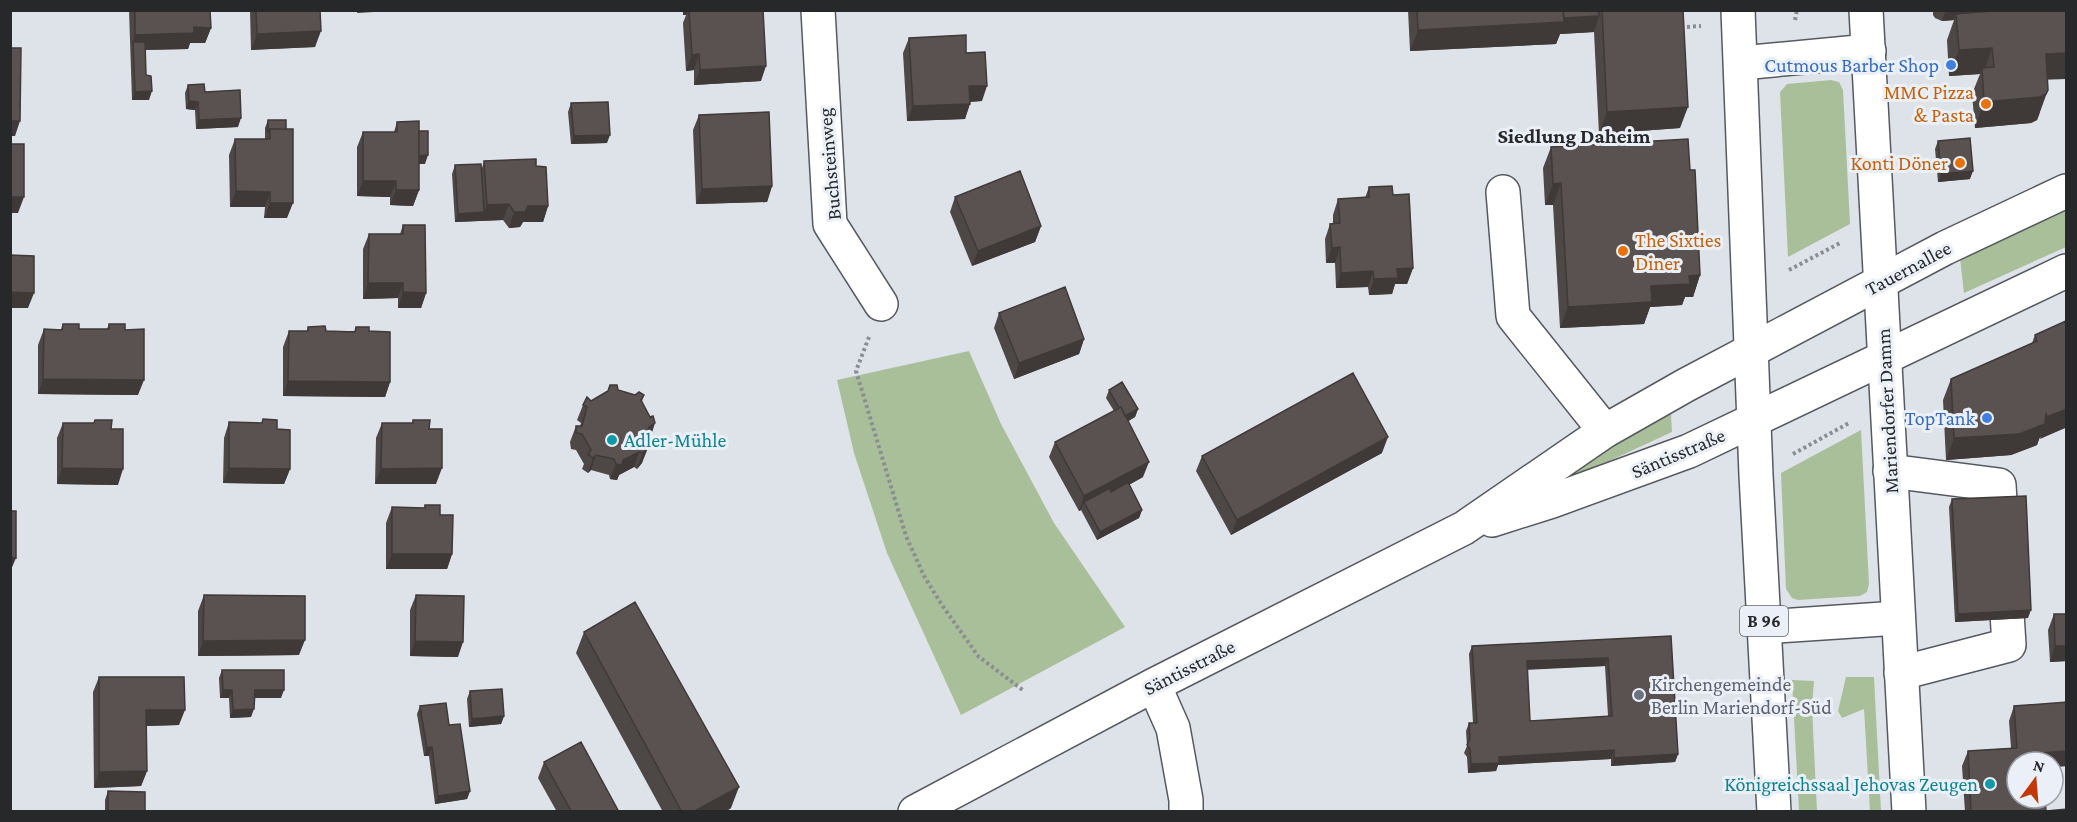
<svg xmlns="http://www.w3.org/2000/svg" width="2077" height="822" font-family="'Crimson Pro',serif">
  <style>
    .green { fill: #a8bf99 }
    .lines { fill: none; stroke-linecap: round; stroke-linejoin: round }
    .minor-casing { stroke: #565a60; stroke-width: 36 }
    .major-casing { stroke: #565a60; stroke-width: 36 }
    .path { stroke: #8a8e92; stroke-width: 4; stroke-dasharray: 3 3; stroke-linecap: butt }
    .minor { stroke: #fff; stroke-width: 33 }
    .major { stroke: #fff; stroke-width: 33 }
    .wall { fill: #4d4745; fill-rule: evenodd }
    .shaded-wall { fill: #3f3938 }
    .building { fill: #5a5250; stroke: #3f3938; stroke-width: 1.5; fill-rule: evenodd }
    .shop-dot { fill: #3f7fe0; stroke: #ebf0f8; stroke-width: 2 }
    .food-dot { fill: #e8710a; stroke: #ebf0f8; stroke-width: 2 }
    .culture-dot { fill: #0f9aa8; stroke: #ebf0f8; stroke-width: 2 }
    .worship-dot { fill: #6b7280; stroke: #ebf0f8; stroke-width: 2 }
    .labels { text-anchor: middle; stroke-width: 6; stroke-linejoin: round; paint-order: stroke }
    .shield { fill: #ebf0f8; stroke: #616468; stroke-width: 1.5 }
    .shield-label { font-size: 18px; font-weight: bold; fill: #26282a }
    .shop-label { font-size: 20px; fill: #366cbe; stroke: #ebf0f8; text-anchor: end }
    .food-label { font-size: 20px; fill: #c56008; stroke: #ebf0f8; text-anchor: end }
    .street-label { font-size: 20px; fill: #26282a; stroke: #ebf0f8 }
    .culture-label { font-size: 20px; fill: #0d838f; stroke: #ebf0f8; text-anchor: start }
    .worship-label { font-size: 20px; fill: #5b616d; stroke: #ebf0f8; text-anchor: start }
    .neighbourhood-label { font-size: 21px; font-weight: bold; fill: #26282a; stroke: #ebf0f8 }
  </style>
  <rect width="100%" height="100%" fill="#dee3ea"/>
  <path class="green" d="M1831,80L1839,82L1843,90L1850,224L1788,257L1780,92L1787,84Z
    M2066,209V247L1964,293L1960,258Z
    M969,351L1001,424L1054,523L1125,627L961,715L887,553L854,453L837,380Z
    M1671,414L1672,432L1579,475L1573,473L1577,464Z
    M1861,430L1869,584L1867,592L1860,596L1798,600L1792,598L1786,589L1781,473Z
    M1846,677H1874L1881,811H1870L1864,709L1842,718L1838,711Z
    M1792,680L1814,681L1812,707L1817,811H1799Z"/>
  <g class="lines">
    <g class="minor-casing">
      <path id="minor" d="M818,10L830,224L881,304
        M1741,63L1869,51
        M1503,192L1513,316L1605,431
        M1890,471L1999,485L2009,645L1901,673
        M1492,520L1552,501L1689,451L2066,271
        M1764,627L1898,618
        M1154,685L1173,728L1186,800V812
        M915,812L1154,685L1464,528L1605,431L1686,385L1945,248L2066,191"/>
    </g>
    <g class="major-casing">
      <path id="major" d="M1738,10L1756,475L1774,812
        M1866,10L1909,812"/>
    </g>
    <path class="path" d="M1795,20L1797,10
      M1687,27L1701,26
      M1789,270L1842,242
      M869,337L856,371L906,536L924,576L942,605L978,656L1024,691
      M1793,454L1849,423"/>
    <use href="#minor" class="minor"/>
    <use href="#major" class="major"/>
  </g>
  <path class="wall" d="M129,10H210L211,28L205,43H190L188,49L145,50L146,75L149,100H132Z
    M250,10H320L315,47L251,50Z
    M683,10H763L761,81L694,85V70L686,71L683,23L686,15H683Z
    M1408,10H1683L1680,128L1599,134L1594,32L1560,34L1556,44L1410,51Z
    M1933,10H2067V79H2048L2039,115L2037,120L2031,123L1975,128L1972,94L1980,74L1949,76L1947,40L1954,20L1942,21L1935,18L1933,15Z
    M909,38L966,53L982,101L970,102L965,119L907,121L903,53Z
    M188,85L205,92L238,127L196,129L195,110L186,109L185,93Z
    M571,103L607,143L571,144L568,112Z
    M699,115L772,186L767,202L696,204L693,130Z
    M268,120L287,218H264L265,207H230L229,155L235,139H265V128Z
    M397,122L419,131L425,164H419V190L413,206L390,205V197L357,196V147L363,132H394Z
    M1938,141L1970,179L1938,182L1935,149Z
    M1551,147L1690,170L1700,275L1693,297H1685L1682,305L1650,307L1644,324L1560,328L1553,205H1545L1543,168Z
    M484,161L536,166L548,206L543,222H523L520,227L509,228L503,220L455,222L452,174L455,165L482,168Z
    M1369,187L1393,195L1413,268L1407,284H1395L1392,294L1369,295L1368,287L1336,288L1335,263H1326L1325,239L1330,224H1333V215L1338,199L1365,198Z
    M955,197L1041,226L1035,242L972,266L950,212Z
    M403,225L426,293L421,308H398V298L363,299V249L369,234H400Z
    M999,313L1084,339L1079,354L1014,379L994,328Z
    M2066,321L2067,430L2065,428L2039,438L2037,445L2011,455L1946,460L1943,400L1951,379L2032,343L2035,335Z
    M63,324L79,329H107L109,324L125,330L138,395L38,394V345L44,329L61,330Z
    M308,327L326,331H369L390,382L385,397L283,396V347L289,331H307Z
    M618,390L635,395H644L642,401L650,439L645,441L642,463L637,469L634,467L619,475L617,480L610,479L609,475L591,470L588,473L582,469L584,464L576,450L571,449L570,442L576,426H580L581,423L577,420L583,405Z
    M1109,390L1138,409L1135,417L1128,421L1143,477L1129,485L1142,510L1139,518L1097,540L1081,510L1079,511L1049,457L1055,442L1114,411L1106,398Z
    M413,420L429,429L436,484H375L376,438L382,423H412Z
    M229,422L277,429L290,469L284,484L223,483L224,438Z
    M63,423L111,429L118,485L57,484V438Z
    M1382,453L1231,535L1196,471L1202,456Z
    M1952,499L2028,618L1955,622L1949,507Z
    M425,505L440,515L452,554L447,569H386V523L392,507L424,508Z
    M204,595L299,655L198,656V611Z
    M416,595L458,657L410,656V610Z
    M2054,614L2067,661L2050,662L2048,630Z
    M584,632L731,808L725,812H663L576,653Z
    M1671,636L1678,754L1675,762L1611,766V759L1498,765L1496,771L1468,773L1467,757L1464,753L1467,746L1466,731L1469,723H1473L1469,654L1472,646ZM1605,666L1608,716L1530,721L1527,669Z
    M222,670L281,698H254L251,717L230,718L229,698H220L219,678Z
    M99,677L179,725L147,726V771L141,786L94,788L93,692Z
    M470,691L504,716L501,724L469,727L467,699Z
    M2067,702V766L2053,767V762H2017L2046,811L2067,812H1965L1962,766L1968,751L2011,748L2009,721L2014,706Z
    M420,706L449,725L470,791L467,799L435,804L429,756H424L417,714Z
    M544,762L619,812H557L538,778Z
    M108,791L145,812H105V800Z"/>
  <path class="shaded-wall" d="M358,10H407L357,13Z
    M684,10H688L686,15H683Z
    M1946,10H1969L1965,20L1956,14L1954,20L1942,21Z
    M1978,10H2009L1972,29Z
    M1599,16L1594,32L1560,34L1556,44L1410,51L1418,30L1561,18Z
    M194,27L211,28L205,43H190L188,49L133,50V42L135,35Z
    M321,31L315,47L251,50L257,34Z
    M1992,48L1983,74L1982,68L1980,74L1949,76L1959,50Z
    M2067,53V79L2037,80L2046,54Z
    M699,54L694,70L686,71L692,55Z
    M766,66L761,81L694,85L700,70Z
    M969,86H987L982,101L963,102Z
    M2048,90L2037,120L2031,123L1975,128L1984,102Z
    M152,91L149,100H132L135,92Z
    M189,101L198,102L195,110L186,109Z
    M970,104L965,119L907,121L913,106Z
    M1688,107L1680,128L1599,134L1607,112Z
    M241,118L238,127L196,129L199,120Z
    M10,121H20L15,136H10Z
    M610,135L607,143L571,144L574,136Z
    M428,155L425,164H413L416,156Z
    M1973,171L1970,179L1938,182L1941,174Z
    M363,181H396L390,197L357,196Z
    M1561,183L1553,205H1545L1553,184Z
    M772,186L767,202L696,204L702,189Z
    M396,190H419L413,206L390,205Z
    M236,191L270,192L265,207H230Z
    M10,197H24L18,213H10Z
    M270,203H293L287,218H264Z
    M509,204L503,220L455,222L458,214L484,212L487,205Z
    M528,206H548L543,222H523L520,227L509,228L514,212Z
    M1041,226L1035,242L972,266L978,251Z
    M1340,247L1335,263H1326L1332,248Z
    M1413,268L1407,284H1395L1392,294L1369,295L1374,279L1397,269Z
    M1373,271L1368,287L1336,288L1341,273Z
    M1700,275L1693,297H1685L1682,305L1650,307L1644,324L1560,328L1568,307L1689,276Z
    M368,283H403L398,298L363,299Z
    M10,292L34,293L28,308H10Z
    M403,292L426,293L421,308H398Z
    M1084,339L1079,354L1014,379L1019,363Z
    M43,379L144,380L138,395L38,394Z
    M288,381L390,382L385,397L283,396Z
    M1138,409L1135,417L1122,425L1124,417Z
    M2067,409V424L2065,428L2040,439L2047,417Z
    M655,423L650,439L643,442L649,427Z
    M2045,424L2037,445L2011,455L1946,460L1954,438Z
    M1388,437L1382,453L1231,535L1237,520Z
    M648,448L642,463L637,469L643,453Z
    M639,452L634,467L619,475L617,480L610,479L616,464Z
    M596,455L591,470L588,473L593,458Z
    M1149,462L1143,477L1087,507L1084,502L1081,510L1079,511L1084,496Z
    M62,468L123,469L118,485L57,484Z
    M229,468L290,469L284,484L223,483Z
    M442,468L436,484H375L381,469Z
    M1142,510L1139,518L1097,540L1100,532Z
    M392,554H452L447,569H386Z
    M10,557L16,558L10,572Z
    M2031,610L2028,618L1955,622L1958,614Z
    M305,640L299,655L198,656L203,641Z
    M415,641L463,642L458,657L410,656Z
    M2055,646H2067V661L2050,662Z
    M1608,658L1605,666L1524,670L1527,661Z
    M223,690H232L229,698H220Z
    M255,690H284L281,698H252Z
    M254,709L251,717L230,718L233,710Z
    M146,710H185L179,725L141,726Z
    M504,716L501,724L469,727L472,719Z
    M432,747L429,756H424L427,748Z
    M1614,750L1611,759L1498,765L1496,771L1468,773L1471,764L1499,757Z
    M2067,751V766L2053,767V762H2039L2042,753Z
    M1678,754L1675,762L1611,766L1614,758Z
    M147,771L141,786L94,788L99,772Z
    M739,787L731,808L725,812H693Z
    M470,791L467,799L435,804L438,796Z"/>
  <path class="building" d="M135,10H210L211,28L194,27V33L135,35Z
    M256,10H320L321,31L257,34Z
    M689,10H763L766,66L700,70L699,54L692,55Z
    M1417,10H1563L1564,22L1418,30Z
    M1563,10H1599V16L1564,18Z
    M1602,10H1683L1688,107L1607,112Z
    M2003,10H2067V53L2046,54L2048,90L2046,94L2040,97L1984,102L1982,68L1994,67L1992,48L1959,50L1956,14Z
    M966,35V53L985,52L987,86H969L970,104L913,106L909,38Z
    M133,42H145L146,75L151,76L152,91L135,92Z
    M10,48H21L20,121H10Z
    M204,84L205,92L240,90L241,118L199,120L198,102L189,101L188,85Z
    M608,102L610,135L574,136L571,103Z
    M769,112L772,186L702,189L699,115Z
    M268,120H286V129H270L269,132H268Z
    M419,121V190H396V181H363V132H397V122Z
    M270,129H293V203H270V192L236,191L235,139H270Z
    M419,131H428V155L419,156Z
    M1970,138L1973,171L1941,174L1938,141Z
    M1688,139L1690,170H1695L1700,275L1689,276L1690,284L1651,286L1652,302L1568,307L1561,183L1553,184L1551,147Z
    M10,144H24V197H10Z
    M536,159V166L546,167L548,206H528L525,212H514L509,204L487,205L484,161Z
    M481,164L484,212L458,214L455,165Z
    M1020,171L1041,226L978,251L955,197Z
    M1392,186L1393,195L1409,194L1413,268L1397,269L1398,278L1374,279L1373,271L1341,273L1340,247L1332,248L1330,224L1340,223L1338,199L1369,197V187Z
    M403,225H425L426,293L403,292V283H368L369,234H403Z
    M10,255L34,256V293L10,292Z
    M1065,287L1084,339L1019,363L999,313Z
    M2066,321L2067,409L2047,417L2046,413L2045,424L2019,434L1954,438L1951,379L2037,341L2035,335Z
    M63,324H79V329H109V324H125V330L144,329V380L43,379L44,329L62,330Z
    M325,326L326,331L355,332L356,327H369V331L390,332V382L288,381L289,331H308V327Z
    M1353,373L1388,437L1237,520L1202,456Z
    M1122,382L1138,409L1125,416L1121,407L1119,408L1109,390Z
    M610,385H617L618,390L635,395L639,392L644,395L641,400L650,417L653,416L655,423L649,427L645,443L648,448L643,453L639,452L623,460L622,465L616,464L614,459L596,455L593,458L588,454L591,450L582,434L576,433V426H582L587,407L583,405L587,397L591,401L608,391Z
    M1121,407L1149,462L1084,496L1055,442Z
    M263,419L277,420V429L290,430V469L229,468V422L262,423Z
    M95,420H112L111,429H123V469L62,468L63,423H94Z
    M413,420H430L429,429H442V468L381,469L382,423H413Z
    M1128,482L1142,510L1100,532L1084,502L1110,488L1111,492Z
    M2026,496L2031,610L1958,614L1952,499Z
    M425,505H440V515H453L452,554H392V507L425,508Z
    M10,511H16V558L10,557Z
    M204,595L305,596V640L203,641Z
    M416,595L464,596L463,642L415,641Z
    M635,602L739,787L693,812H682L584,632Z
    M2054,614H2067V646H2055Z
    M1671,636L1678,754L1614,758V750L1499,757V763L1471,764L1470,749L1467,745L1470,738L1469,723H1477L1472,646ZM1608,658L1612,716L1530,721L1527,661Z
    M222,670H284V690H255L254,709L233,710L232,690H223Z
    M99,677H184L185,710H146L147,771L99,772Z
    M502,689L504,716L472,719L470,691Z
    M2067,702V751L2042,753L2043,762H2017V798H2045L2046,811L2067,809V812H1971L1968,751L2017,748L2014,706Z
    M446,703L449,725L460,724L470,791L438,796L432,747L427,748L420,706Z
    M581,742L619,812H569L571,811L544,762Z
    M108,791L145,792V812H108Z"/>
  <g class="shop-dot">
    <circle cx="1951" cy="65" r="6"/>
    <circle cx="1987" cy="418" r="6"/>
  </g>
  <g class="food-dot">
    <circle cx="1986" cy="104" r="6"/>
    <circle cx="1960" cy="163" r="6"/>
    <circle cx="1623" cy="251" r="6"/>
  </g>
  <g class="culture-dot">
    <circle cx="612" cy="440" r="6"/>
    <circle cx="1990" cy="784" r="6"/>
  </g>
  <circle class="worship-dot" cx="1639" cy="695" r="6"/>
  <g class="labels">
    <rect class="shield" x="1740" y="606" width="48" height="30" rx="4.5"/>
    <g class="shield-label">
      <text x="1764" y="627">B 96</text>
    </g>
    <g class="shop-label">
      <text x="1939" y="72">Cutmous Barber Shop</text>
      <text x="1975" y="425">TopTank</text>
    </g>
    <g class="food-label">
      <text x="1974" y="99">MMC Pizza<tspan x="1974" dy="23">&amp; Pasta</tspan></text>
      <text x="1948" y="170">Konti Döner</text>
      <text x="1635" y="247" text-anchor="start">The Sixties<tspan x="1635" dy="23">Diner</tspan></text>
    </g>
    <g class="street-label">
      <text transform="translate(829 164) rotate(-95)" y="7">Buchsteinweg</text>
      <text transform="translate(1908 268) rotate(-28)" y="7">Tauernallee</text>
      <text transform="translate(1887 411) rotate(-93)" y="7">Mariendorfer Damm</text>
      <text transform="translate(1678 453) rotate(-23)" y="7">Säntisstraße</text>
      <text transform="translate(1189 667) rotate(-27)" y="7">Säntisstraße</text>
    </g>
    <g class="culture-label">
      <text x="624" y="447">Adler-Mühle</text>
      <text x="1978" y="791" text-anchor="end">Königreichssaal Jehovas Zeugen</text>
    </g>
    <g class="worship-label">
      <text x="1651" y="691">Kirchengemeinde<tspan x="1651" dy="23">Berlin Mariendorf-Süd</tspan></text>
    </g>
    <g class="neighbourhood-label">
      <text x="1574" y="143">Siedlung Daheim</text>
    </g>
  </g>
  <rect width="2077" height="822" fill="none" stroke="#26282a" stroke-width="24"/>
  <g transform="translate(2035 780) rotate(16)"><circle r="28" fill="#ebf0f8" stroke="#9ca0a6" stroke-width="1.5"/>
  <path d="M0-4.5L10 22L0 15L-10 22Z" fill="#c1390b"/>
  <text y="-9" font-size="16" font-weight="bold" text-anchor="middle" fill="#26282a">N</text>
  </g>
</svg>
